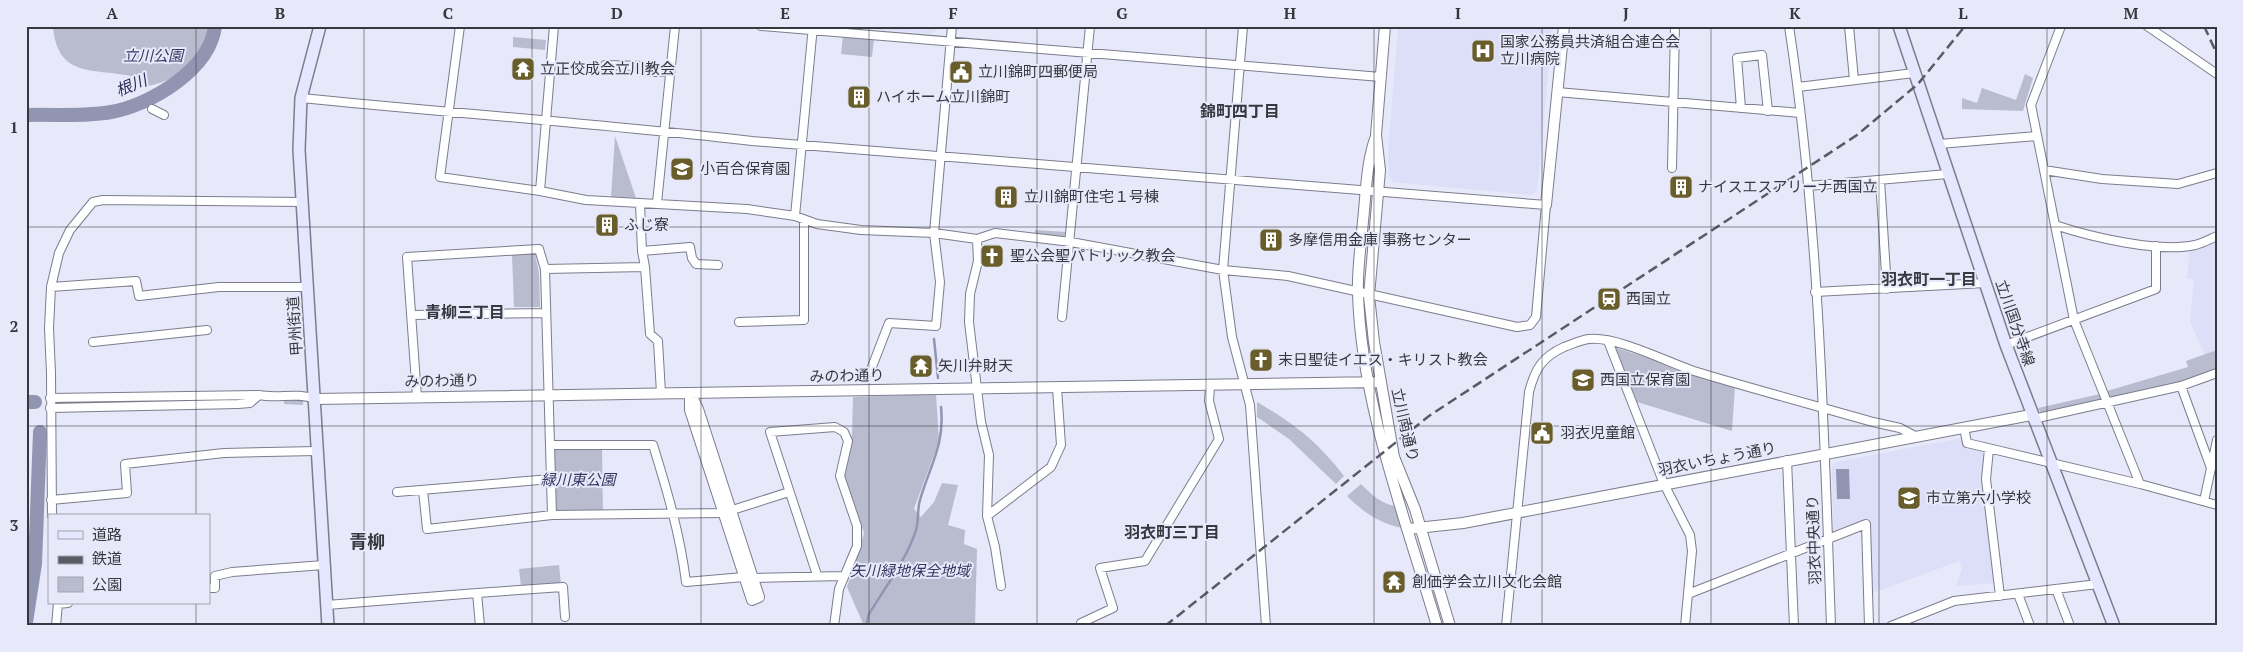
<svg xmlns="http://www.w3.org/2000/svg" width="2243" height="652" font-family="'PT Serif','Noto Sans JP',serif">
  <style>
    .built { fill: #dcdff7 }
    .green { fill: #b9bccf }
    .water { fill: #9195b2 }
    .lines { fill: none; stroke-linecap: round; stroke-linejoin: round }
    .stream { stroke: #9195b2; stroke-width: 2.5 }
    .river { stroke: #9195b2; stroke-width: 14 }
    .minor-casing { stroke: #7b7d8c; stroke-width: 10 }
    .tertiary-casing { stroke: #7b7d8c; stroke-width: 12 }
    .secondary-casing { stroke: #7b7d8c; stroke-width: 14 }
    .minor { stroke: #fff; stroke-width: 8 }
    .tertiary { stroke: #fff; stroke-width: 10 }
    .secondary { stroke: #e4e7fe; stroke-width: 11 }
    .rail { stroke: #595a63; stroke-width: 2.5; stroke-dasharray: 10 5; stroke-linecap: butt }
    .grid { fill: none; stroke: #37383f; stroke-width: 1; stroke-opacity: 0.55 }
    .labels { text-anchor: middle; stroke-width: 4; stroke-linejoin: round; paint-order: stroke }
    .poi-label { font-size: 15px; fill: #37383f; stroke: #e7e9fa; text-anchor: start }
    .park-label { font-size: 15px; font-style: italic; fill: #343761; stroke: #e7e9fa }
    .street-label { font-size: 15px; fill: #37383f; stroke: #e7e9fa }
    .water-label { font-size: 16px; font-style: italic; fill: #2c2e57; stroke: #e7e9fa }
    .neighbourhood-label { font-size: 16px; font-weight: bold; fill: #37383f; stroke: #e7e9fa }
    .quarter-label { font-size: 18px; font-weight: bold; fill: #37383f; stroke: #e7e9fa }
    .neatline { fill: none; stroke: #37383f; stroke-width: 2 }
    .grid-label { font-size: 16px; text-anchor: middle; font-weight: bold; fill: #37383f }
  </style>
  <rect width="100%" height="100%" fill="#e7e9fa"/>
  <path class="built" d="M840,26H939L932,34Z
    M1398,26H1553L1537,190L1531,195L1393,182L1389,175L1388,153Z
    M2217,241V350L2205,355L2190,322L2194,280L2187,278L2190,249L2198,248Z
    M1962,438L1984,450L1986,455L1995,583L1956,586L1962,569L1959,561L1873,593L1870,591L1869,519L1833,531L1832,466L1836,462Z"/>
  <path class="green" d="M53,26H210C201,58 181,80 148,86C143,83 137,78 131,76C92,68 57,78 53,26Z
    M843,36L874,39L872,57L841,54Z
    M513,37L546,40L545,50L513,47Z
    M2025,74L2033,78L2023,111L1962,109V98L1977,103L1982,88L2016,100Z
    M615,136L636,198L611,197Z
    M1035,230L1066,232L1063,238L1035,236Z
    M535,254L539,272L540,307H514L512,255Z
    M1614,347L1735,386L1732,431L1637,402Z
    M2217,350V370L2183,383L2109,400L2107,391L2188,367L2186,361Z
    M936,394L939,441L914,509L921,517L934,502L942,483L958,485L948,525L965,530L964,544L977,549L975,626H864L847,587L864,533L844,477L852,435L853,397Z
    M2100,394L2103,401L2042,415L2038,408Z
    M303,398V405L284,404V400Z
    M1257,402C1295,424 1318,442 1344,476L1336,484L1289,439L1257,417Z
    M553,446L602,447L603,512L553,513Z
    M1361,484C1372,495 1381,504 1396,506L1402,528C1379,523 1364,513 1347,496Z
    M559,565L561,584L521,587L519,569Z"/>
  <path class="water" d="M1836,469H1849L1850,499H1837Z"/>
  <g class="lines">
    <path class="stream" d="M934,339L938,378
      M866,626L869,614C884,589 908,557 916,530C919,520 917,509 920,500C930,465 945,445 941,407"/>
    <path class="river" d="M26,115C54,114 84,117 111,112C150,105 210,70 215,26
      M26,402H35
      M26,622L35,564L40,432"/>
    <g class="minor-casing">
      <path id="minor" d="M761,26L1381,77
        M1243,26L1223,270L1232,337L1250,405L1266,626
        M1789,26C1819,224 1824,426 1831,626
        M1849,26L1854,80
        M2061,26L2031,105L2074,320L2140,484
        M2147,26L2217,74
        M605,65L642,66L648,72H670
        M1798,87L1914,73
        M1557,92L1800,113
        M301,98C451,113 602,124 752,141L1546,205L1536,317L1530,325L1517,327L1288,276L1223,270L1071,242L995,233L977,239L934,233L861,230L817,224L795,216L747,209L586,200L540,191L440,177L460,26
        M1741,108L1737,58L1762,55L1768,111
        M152,109L164,115
        M1939,144L2037,136
        M1672,168L1675,26
        M2044,170L2102,179L2178,184L2217,173
        M1880,180L1887,289
        M1808,186L1948,174
        M540,191L554,26
        M657,203L675,26
        M795,216L813,26
        M2055,225C2091,237 2158,253 2195,245C2203,243 2210,239 2217,236
        M977,239L978,261L970,294L969,322L981,422L989,455L987,516L995,547L1001,586
        M642,251L690,247L692,258L696,264L718,265
        M645,267L650,334L658,341L661,393
        M545,269L645,267L642,251L640,204
        M51,287L136,281L139,296L219,287H307
        M1815,292L1985,283
        M411,315L545,313
        M1062,317L1090,26
        M739,322L804,320V220
        M1608,341L1664,484L1690,535L1692,551L1685,626
        M93,342L207,330
        M2006,345L2156,289V246
        M870,372L889,323L936,326L940,282L934,233L952,26
        M2181,386L2211,468
        M417,397L407,257L539,249L545,269L552,515
        M50,398L259,395C278,399 297,392 315,399
        M50,408L238,404L250,403L259,395
        M2033,419L2181,386L2217,373
        M1964,427L1967,443L2140,484L2217,505
        M550,445H653C667,490 680,534 686,582L744,577
        M1989,449L1986,479L2000,596
        M1787,460L1794,626
        M423,490L427,529L552,515L723,513L789,492
        M397,492L551,479
        M51,500L127,493L125,464L224,453L317,451
        M2204,501L2217,440
        M52,516L51,373L49,328L51,287L59,253L70,230L93,202L103,200L302,202
        M987,516L1051,467L1061,445L1057,388
        M817,575L770,432L835,427L844,432L848,441L840,476L857,526V546L839,589L834,626
        M753,578L843,576
        M209,588H215V576L232,572L324,565
        M2056,589L2070,626
        M1688,594L1866,524L1869,626
        M2018,594L2030,626
        M58,604L68,603
        M327,605L477,593
        M1081,623L1113,608L1100,568L1145,561L1219,439L1209,401L1210,386
        M56,626L58,603
        M480,626L477,593L563,587L565,617
        M1506,626L1529,392C1535,369 1542,357 1564,347C1573,344 1580,340 1589,339C1617,336 1667,362 1694,371C1753,389 1813,405 1873,422L1900,428L1915,436
        M1891,626L1954,601L2098,584"/>
    </g>
    <g class="tertiary-casing">
      <path id="tertiary" d="M1385,26L1376,135L1380,170L1369,296L1374,342L1394,457L1415,509L1450,626
        M1375,139C1366,165 1366,194 1363,221C1361,245 1357,270 1358,293C1361,404 1406,520 1437,626
        M1546,205L1564,26
        M690,393L698,409L759,597L752,600L690,410Z
        M315,399L1379,382
        M1408,529L1463,523L2031,415"/>
    </g>
    <g class="secondary-casing">
      <path id="secondary" d="M320,26L301,98L299,150L328,626
        M1899,26L2006,345L2114,626"/>
    </g>
    <use href="#minor" class="minor"/>
    <use href="#tertiary" class="tertiary"/>
    <use href="#secondary" class="secondary"/>
    <path class="rail" d="M2204,26L2217,54
      M1165,626L1429,416L1857,135L1918,84L1965,26"/>
  </g>
  <path class="grid" d="M196,26V516M364,26V626M532,26V626M701,26V626M869,26V626M1037,26V626M1206,26V626M1374,26V626M1542,26V626M1711,26V626M1879,26V626M2047,26V626M26,227H2217M26,426H2217M196,603V626"/>
  <defs>
    <g id="hospital-square" transform="scale(1.25)"><rect x="-9" y="-9" width="18" height="18" rx="4" fill="#695e2b" stroke="#e7e9fa"/><path d="M-5-5h3v3.5h4V-5h3V5h-3V1.5h-4V5h-3Z" fill="#fff"/></g>
    <g id="temple-square" transform="scale(1.25)"><rect x="-9" y="-9" width="18" height="18" rx="4" fill="#695e2b" stroke="#e7e9fa"/><path d="M0-6L5-2H3V0L6.5 2.5H4V6H1.5V3h-3V6H-4V2.5H-6.5L-3 0V-2H-5Z" fill="#fff"/></g>
    <g id="civic-square" transform="scale(1.25)"><rect x="-9" y="-9" width="18" height="18" rx="4" fill="#695e2b" stroke="#e7e9fa"/><path d="M-.6-6.5H3V-4.5H.6V-3L4-1V1h2V6H-6V1h2V-1L-.6-3ZM-1.2 2.5V6h2.4V2.5Z" fill="#fff"/></g>
    <g id="building-square" transform="scale(1.25)"><rect x="-9" y="-9" width="18" height="18" rx="4" fill="#695e2b" stroke="#e7e9fa"/><path d="M-4-6H4V6H1V3H-1V6H-4ZM-2.5-4.3h1.7v1.8h-1.7ZM.8-4.3h1.7v1.8H.8ZM-2.5-1h1.7V.8h-1.7ZM.8-1h1.7V.8H.8Z" fill="#fff"/></g>
    <g id="school-square" transform="scale(1.25)"><rect x="-9" y="-9" width="18" height="18" rx="4" fill="#695e2b" stroke="#e7e9fa"/><path d="M0-5L7-2L0 1L-7-2ZM-4 1L0 2.5L4 1V4Q0 6-4 4Z" fill="#fff"/></g>
    <g id="church-square" transform="scale(1.25)"><rect x="-9" y="-9" width="18" height="18" rx="4" fill="#695e2b" stroke="#e7e9fa"/><path d="M-1.2-6h2.4v3.5h3.3v2.4h-3.3V6h-2.4V-.1h-3.3v-2.4h3.3Z" fill="#fff"/></g>
    <g id="station-square" transform="scale(1.25)"><rect x="-9" y="-9" width="18" height="18" rx="4" fill="#695e2b" stroke="#e7e9fa"/><path d="M-3-6H3Q5-6 5-4V2Q5 4 3 4L4.5 6H3L1.5 4h-3L-3 6H-4.5L-3 4Q-5 4-5 2V-4Q-5-6-3-6ZM-3.5-4v3h7v-3ZM-3.5 1v1.5H-2V1ZM2 1v1.5H3.5V1Z" fill="#fff"/></g>
  </defs>
  <g fill-rule="evenodd">
    <use href="#hospital-square" x="1483" y="51"/>
    <use href="#temple-square" x="523" y="69"/>
    <use href="#civic-square" x="961" y="72"/>
    <use href="#building-square" x="859" y="97"/>
    <use href="#school-square" x="682" y="169"/>
    <use href="#building-square" x="1681" y="187"/>
    <use href="#building-square" x="1006" y="197"/>
    <use href="#building-square" x="607" y="225"/>
    <use href="#building-square" x="1271" y="240"/>
    <use href="#church-square" x="992" y="256"/>
    <use href="#station-square" x="1609" y="299"/>
    <use href="#church-square" x="1261" y="360"/>
    <use href="#temple-square" x="921" y="366"/>
    <use href="#school-square" x="1583" y="380"/>
    <use href="#civic-square" x="1542" y="433"/>
    <use href="#school-square" x="1909" y="498"/>
    <use href="#temple-square" x="1394" y="582"/>
  </g>
  <g class="labels">
    <g class="poi-label">
      <text x="1500" y="47">国家公務員共済組合連合会<tspan x="1500" dy="17">立川病院</tspan></text>
      <text x="540" y="74">立正佼成会立川教会</text>
      <text x="978" y="77">立川錦町四郵便局</text>
      <text x="876" y="102">ハイホーム立川錦町</text>
      <text x="700" y="174">小百合保育園</text>
      <text x="1698" y="192">ナイスエスアリーナ西国立</text>
      <text x="1024" y="202">立川錦町住宅１号棟</text>
      <text x="624" y="230">ふじ寮</text>
      <text x="1288" y="245">多摩信用金庫 事務センター</text>
      <text x="1010" y="261">聖公会聖パトリック教会</text>
      <text x="1626" y="304">西国立</text>
      <text x="1278" y="365">末日聖徒イエス・キリスト教会</text>
      <text x="938" y="371">矢川弁財天</text>
      <text x="1600" y="385">西国立保育園</text>
      <text x="1560" y="438">羽衣児童館</text>
      <text x="1926" y="503">市立第六小学校</text>
      <text x="1412" y="587">創価学会立川文化会館</text>
    </g>
    <g class="park-label">
      <text x="153" y="61">立川公園</text>
      <text x="578" y="485">緑川東公園</text>
      <text x="910" y="576">矢川緑地保全地域</text>
    </g>
    <g class="street-label">
      <text transform="translate(2015 323) rotate(71)" y="5">立川国分寺線</text>
      <text transform="translate(295 326) rotate(-94)" y="5">甲州街道</text>
      <text transform="translate(847 376) rotate(-1)" y="5">みのわ通り</text>
      <text transform="translate(442 381) rotate(-1)" y="5">みのわ通り</text>
      <text transform="translate(1405 425) rotate(77)" y="5">立川南通り</text>
      <text transform="translate(1717 459) rotate(-11)" y="5">羽衣いちょう通り</text>
      <text transform="translate(1814 540) rotate(-92)" y="5">羽衣中央通り</text>
    </g>
    <g class="water-label">
      <text transform="translate(131 85) rotate(-22)" y="6">根川</text>
    </g>
    <g class="neighbourhood-label">
      <text x="1240" y="117">錦町四丁目</text>
      <text x="1929" y="285">羽衣町一丁目</text>
      <text x="465" y="318">青柳三丁目</text>
      <text x="1172" y="538">羽衣町三丁目</text>
    </g>
    <g class="quarter-label">
      <text x="367" y="548">青柳</text>
    </g>
  </g>
  <rect width="2243" height="652" fill="none" stroke="#e7e9fa" stroke-width="55"/>
  <rect x="48" y="514" width="162" height="90" fill="#e7e9fa" stroke="#a1a2af"/>
  <rect x="58" y="531" width="25" height="8" fill="#e4e7fe" stroke="#a1a2af"/>
  <text x="92" y="540" font-size="15" fill="#37383f">道路</text>
  <rect x="58" y="556" width="25" height="8" fill="#595a63" stroke="#a1a2af"/>
  <text x="92" y="564" font-size="15" fill="#37383f">鉄道</text>
  <rect x="58" y="577" width="25" height="15" fill="#b9bccf" stroke="#a1a2af"/>
  <text x="92" y="590" font-size="15" fill="#37383f">公園</text>
  <rect x="28" y="28" width="2188" height="596" class="neatline"/>
  <g class="grid-label">
    <text x="112" y="19">A</text>
    <text x="280" y="19">B</text>
    <text x="448" y="19">C</text>
    <text x="617" y="19">D</text>
    <text x="785" y="19">E</text>
    <text x="953" y="19">F</text>
    <text x="1122" y="19">G</text>
    <text x="1290" y="19">H</text>
    <text x="1458" y="19">I</text>
    <text x="1626" y="19">J</text>
    <text x="1795" y="19">K</text>
    <text x="1963" y="19">L</text>
    <text x="2131" y="19">M</text>
    <text x="14" y="133">1</text>
    <text x="14" y="332">2</text>
    <text x="14" y="531">3</text>
  </g>
</svg>
